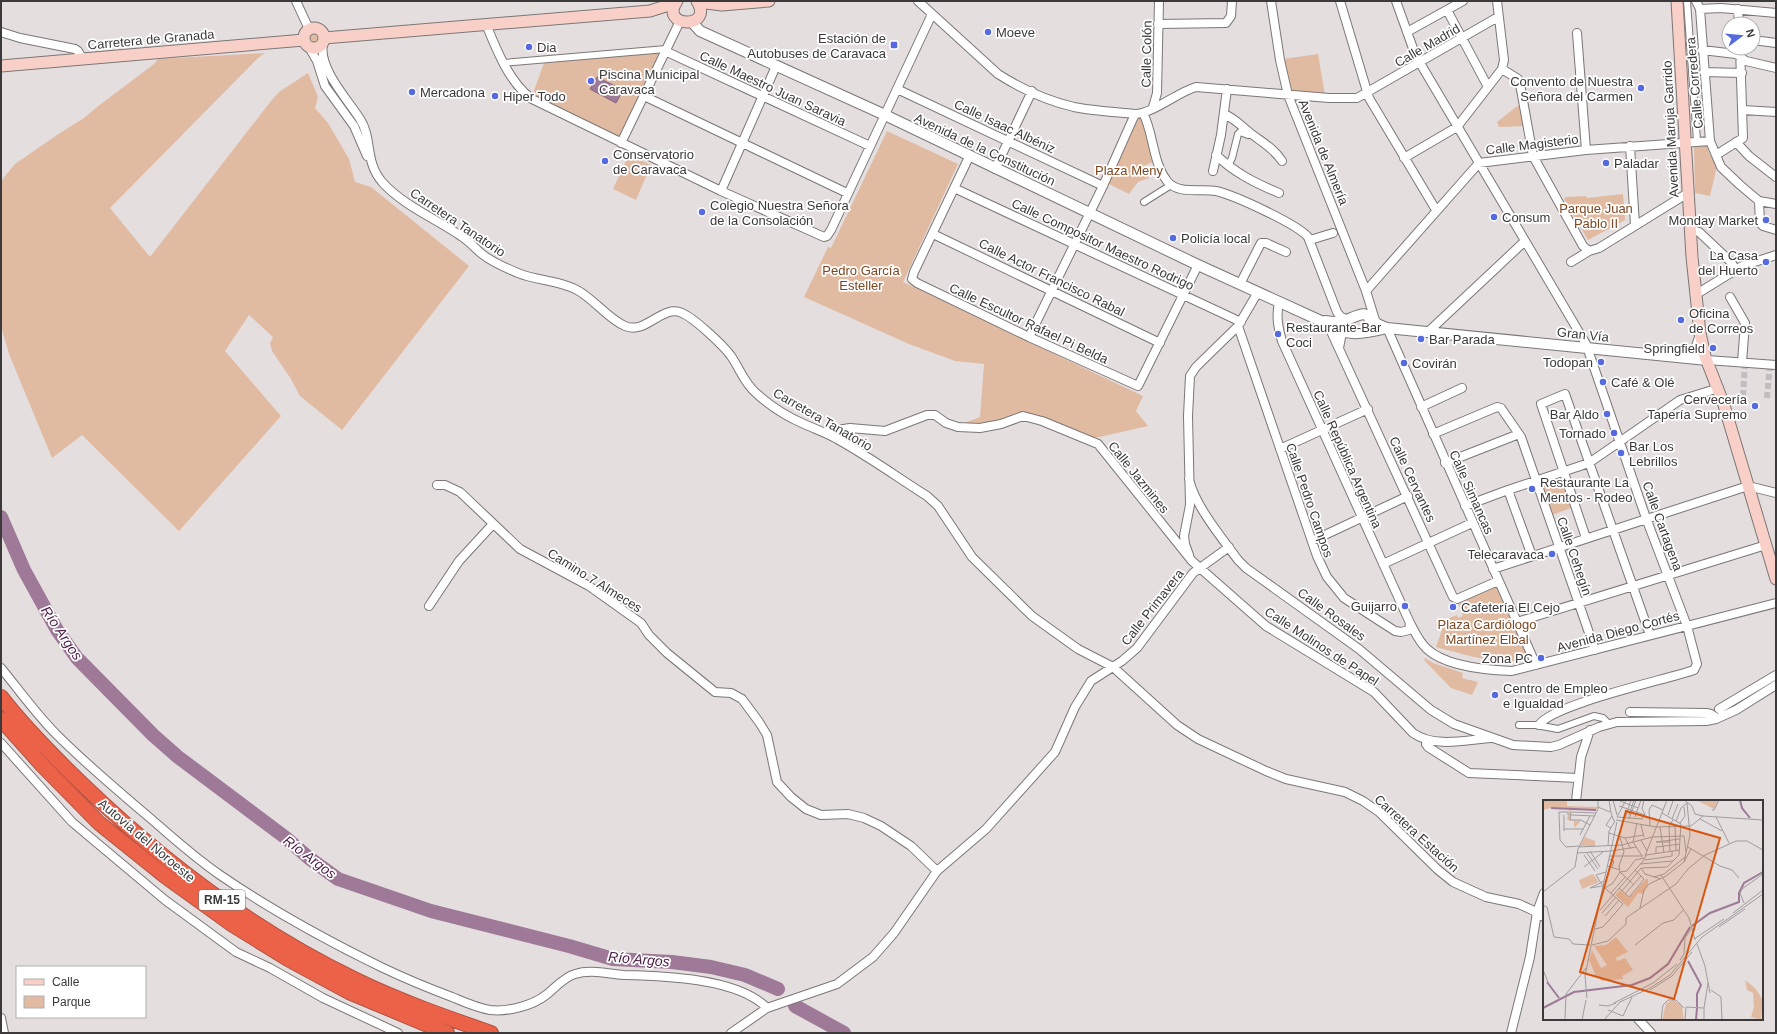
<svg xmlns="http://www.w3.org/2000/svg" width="1777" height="1034" font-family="Arial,sans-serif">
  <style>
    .green { fill: #e1baa2 }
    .water { fill: #9e7a98; stroke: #80667c }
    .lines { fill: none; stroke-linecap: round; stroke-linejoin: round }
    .river { stroke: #9e7a98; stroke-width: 14 }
    .pedestrian-tunnel { stroke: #c2bdbe; stroke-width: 6; stroke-dasharray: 6 3; stroke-linecap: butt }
    .pedestrian-casing { stroke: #7c7777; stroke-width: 8 }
    .minor-casing { stroke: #7c7777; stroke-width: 10 }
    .tertiary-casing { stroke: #7c7777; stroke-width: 12 }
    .secondary-casing { stroke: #7c7777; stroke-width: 13 }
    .motorway-casing { stroke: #ae5443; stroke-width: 16 }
    .pedestrian { stroke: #fff; stroke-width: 6 }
    .minor { stroke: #fff; stroke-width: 8 }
    .tertiary { stroke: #fff; stroke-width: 10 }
    .secondary { stroke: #f9d0c8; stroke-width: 11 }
    .motorway { stroke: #ec6249; stroke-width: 14 }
    .poi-dot { fill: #556ae0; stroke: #fff; stroke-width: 1.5 }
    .labels { text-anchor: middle; stroke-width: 3.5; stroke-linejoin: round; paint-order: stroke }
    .shield { fill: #fff; stroke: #767474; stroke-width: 1 }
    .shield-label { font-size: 12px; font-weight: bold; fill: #3b3939 }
    .poi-label { font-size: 13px; fill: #3b3939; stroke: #fff; text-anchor: start }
    .street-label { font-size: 13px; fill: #3b3939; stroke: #fff }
    .park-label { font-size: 13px; fill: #7e4721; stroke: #fff }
    .water-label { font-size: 14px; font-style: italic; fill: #491a44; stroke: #fff }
    .inset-river { fill: none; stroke: #9e7a98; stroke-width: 2 }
    .inset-road { fill: none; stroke: #a09c9d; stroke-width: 1 }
    .view { fill: #d75610; fill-opacity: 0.15; stroke: #d75610; stroke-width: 2 }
    .inset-edge { fill: none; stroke: #3b3939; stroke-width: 2 }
  </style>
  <rect width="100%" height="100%" fill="#e4dedf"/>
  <path class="green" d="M306 38a8 8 0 1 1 16 0a8 8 0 1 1-16 0Z
    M265,53L257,59L110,208L150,257L271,101L279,92L308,73L318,97L315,108L328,123L349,159L355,182L371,187L469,266L342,430L300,396L291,379L272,351L270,343L273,337L249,315L225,351L281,416L179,531L82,435L52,458L9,354L1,326V181L15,164L57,135L84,118L97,107L154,64L158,59Z
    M659,53L617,141L531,99L544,63Z
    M1318,54L1325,95L1292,92L1284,59Z
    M1523,104L1526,126L1499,127L1497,122L1516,107Z
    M1138,119H1142L1155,161L1144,166L1149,178L1138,182L1129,194L1107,183Z
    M887,131L958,164L903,282L1143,396L1136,411L1148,426L1099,437L1089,438L1036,417L966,426L964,423L980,417L984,364L955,361L936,354L909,344L804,297L828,247L831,248Z
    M1694,145H1706L1710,155L1717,166L1710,196L1695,193Z
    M629,154L651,165L636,200L613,189Z
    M1623,194L1625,220L1588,240L1564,199L1566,197L1586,196L1587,198Z
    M1560,476L1571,508L1552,515L1540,483Z
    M1496,586L1530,659C1497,666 1467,655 1436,647L1443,627L1441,626L1444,620L1457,615L1458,618L1463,616L1458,603Z
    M1425,658L1433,663L1463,673L1462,678L1478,682L1472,695L1451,688L1424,660Z"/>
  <path class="water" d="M597,77L623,90L616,103L590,89Z"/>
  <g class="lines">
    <path class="river" d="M1,517L24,570L57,630L77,658L153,735L178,757L286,838L309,858L338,879L431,911L569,946L613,959L672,962L711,967L745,975L778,989
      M795,1006L844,1033"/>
    <path class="pedestrian-tunnel" d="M1743,396L1745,362
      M1767,398L1770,364"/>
    <g class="pedestrian-casing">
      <path id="pedestrian" d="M1687,1L1697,141
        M503,63L666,49
        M1228,166L1232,158L1238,134L1240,132L1248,135L1249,132
        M1144,202L1171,185
        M1519,725H1536L1558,729L1594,716L1603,718L1609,724"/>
    </g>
    <g class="minor-casing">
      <path id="minor" d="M296,1L309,29
        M918,1L998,74C1020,88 1048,101 1074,107C1094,111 1115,112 1135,114C1152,114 1178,92 1196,87L1329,98H1357L1498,17
        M1271,1L1280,60L1288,95L1366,291L1375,320L1379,325
        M1340,1L1369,98L1436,210
        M1396,1L1415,54L1423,68L1586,344L1646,518L1687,626L1697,664L1694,670C1665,680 1553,704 1539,725
        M1696,1L1700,9L1710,141L1721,167L1740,185L1759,201L1776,204
        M1700,9L1721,8L1776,13
        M1738,9L1739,24
        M1447,10L1488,87
        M486,24C496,49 510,84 532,99L721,191L824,237L827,236L831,230L932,14
        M1158,24L1226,23L1231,16L1232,1
        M1,32L20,38L75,49L78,51L82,58
        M1407,32L1463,1
        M1577,33L1586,150
        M1753,40L1776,43
        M323,44C318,68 348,100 360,119C373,139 364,162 383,183C403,205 436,219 461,236C469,241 475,248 482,254C493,263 506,268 518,273C537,281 559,280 577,290C594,299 608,319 625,326C646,335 662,304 682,313C694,318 723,345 731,356C740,369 744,383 756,393C769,405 788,417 804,424C815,429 827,433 837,439C868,456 897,477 927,496L938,506L972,557L1032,616L1078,649L1113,667L1177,725L1198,739L1266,771L1286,779L1345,792L1363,801L1379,812L1437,869L1453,882L1486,897L1519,904L1532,910L1544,917
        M309,47L317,61L325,86L354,126L367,156
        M1702,50L1736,54L1746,61L1776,68
        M665,51L870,146
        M1502,69L1518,79L1520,84L1533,156L1583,246L1589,251
        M1704,72L1742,73
        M897,89L1103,186
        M644,96L847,193
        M1153,107L1157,93L1159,1
        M1743,110L1776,112
        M1143,113C1154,134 1152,161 1167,181C1178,195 1201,188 1216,191C1234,195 1297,224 1308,237L1337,312L1340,316L1348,320L1342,332L1339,348
        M1224,114C1234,118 1240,125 1249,132C1260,141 1274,148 1282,161
        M1736,142L1749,156L1776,177
        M621,143L680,21
        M1630,146L1635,225
        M1216,155C1235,173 1255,183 1279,193
        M1716,155L1743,138L1740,48
        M969,157L914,272L912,279L917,283L1029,337L1138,386L1198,265
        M1404,158L1457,127L1502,69L1504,60L1497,1
        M995,169L1032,91
        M1213,171L1221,135L1227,89
        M954,188L1241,322
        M721,191L776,66
        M1759,201L1760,223L1763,226L1776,230
        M1690,229L1699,232L1731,262L1734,267L1733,272
        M933,234L1160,343
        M1310,240L1333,233
        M1571,262L1589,251L1599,248L1688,193
        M1240,284L1261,243H1266L1286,252
        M1366,291L1479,163L1586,150L1710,141
        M1695,295L1742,266L1776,255
        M1730,297L1745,323L1742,362
        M1279,302C1276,317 1278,327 1282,341L1410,623C1415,632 1419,642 1427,649C1445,666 1487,670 1512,671L1776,603
        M1238,326L1317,556L1327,577L1344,598L1395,631L1401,632L1409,630L1410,623
        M1329,327L1453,597L1457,599L1498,581
        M1387,328L1536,665
        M1428,332L1525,241
        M1029,337L1103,186L1135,114
        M1683,357L1694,352L1699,337
        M1707,360L1776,365
        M1421,407L1462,388
        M824,432L850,428L885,431L927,415H935L946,423L958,427L980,428L1001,424L1023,416L1042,421L1098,444L1192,561L1266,626L1374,692L1413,733C1434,748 1466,740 1491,738
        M1433,434L1497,407L1501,408L1521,437L1595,650
        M1280,449L1368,409
        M1445,463L1519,434
        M1189,479C1195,506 1222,538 1238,560L1246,568L1359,649L1431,710L1454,724L1513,745L1551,747L1559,745L1599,727L1617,722L1706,721L1716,719L1736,710L1776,685
        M437,485H445L460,492L520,549L589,586L641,623L649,635L667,653L715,692L731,693L742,699L759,722L767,735L777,782L791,797L806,809L821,815L848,814L864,818L881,826L911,846L937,871
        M1508,490L1532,556
        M1465,506L1508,490L1589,463L1680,400L1719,388
        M1586,538L1541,404L1565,394L1650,635
        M1312,541L1408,496
        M1189,555L1185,544L1184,536L1190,505L1188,416L1190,376L1196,367L1238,326L1258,292
        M1383,564L1472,523
        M1493,569L1748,486L1776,493
        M429,606L459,561L493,524
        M1517,622L1766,545
        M1,668C19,690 36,714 56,734C86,764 118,791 150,818C173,838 195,858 220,875C271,910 326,940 381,967C404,978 428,988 452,997C464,1002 477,1008 490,1010C507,1012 532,1006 546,995C555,988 564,977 575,974C591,969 608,974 624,975C664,976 738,978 767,1008
        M1719,709L1776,675
        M1630,712L1706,713L1711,714L1717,718
        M1428,740L1426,744L1428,747L1469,773L1578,778
        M1,743L72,822L165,900L236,952L270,968L323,998L398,1033
        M1576,801L1581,757L1590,730
        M1,1018L4,1033
        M1638,1019L1651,1033
        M731,1033L767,1008L837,984L873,957L894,933L937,871L986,829L1055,752L1075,707L1091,681L1122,661L1137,648L1193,573L1229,547
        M1511,1033L1530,957L1537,912L1544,893"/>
    </g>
    <g class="tertiary-casing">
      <path id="tertiary" d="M692,22L700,31L885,115L1198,265L1321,321C1345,337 1359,335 1387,328
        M1325,321C1331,322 1338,323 1344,321C1352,319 1371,304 1370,326
        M1370,321L1387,328L1707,360"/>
    </g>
    <g class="secondary-casing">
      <path id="secondary" d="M677,1C658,28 715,30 697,1
        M1677,1L1692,257L1700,333L1705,356L1724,405L1776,579
        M698,2L722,5L769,1
        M304 38a10 10 0 1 1 20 0a10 10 0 1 1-20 0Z
        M324,38L650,11L675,3
        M1,66L304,40"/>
    </g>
    <g class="motorway-casing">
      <path id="motorway" d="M1,697C25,728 53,756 81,783C162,861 254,931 356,980C399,1001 445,1017 491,1033
        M1,719L42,765L99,823L165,876L233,925L288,959L349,992L447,1033"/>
    </g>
    <use href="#pedestrian" class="pedestrian"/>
    <use href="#minor" class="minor"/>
    <use href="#tertiary" class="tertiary"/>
    <use href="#secondary" class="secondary"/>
    <use href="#motorway" class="motorway"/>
  </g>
  <g class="poi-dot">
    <circle cx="988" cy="32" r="4"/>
    <rect x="890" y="41" width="8" height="8" rx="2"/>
    <circle cx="529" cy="47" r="4"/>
    <circle cx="591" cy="81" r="4"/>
    <circle cx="1641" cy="88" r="4"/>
    <circle cx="412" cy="92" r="4"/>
    <circle cx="495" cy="96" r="4"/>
    <circle cx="605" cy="161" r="4"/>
    <circle cx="1606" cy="163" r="4"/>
    <circle cx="702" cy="212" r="4"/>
    <circle cx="1494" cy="217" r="4"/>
    <circle cx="1766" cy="220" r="4"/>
    <circle cx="1173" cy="238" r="4"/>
    <circle cx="1766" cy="262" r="4"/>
    <circle cx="1681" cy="320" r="4"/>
    <circle cx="1278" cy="334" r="4"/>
    <circle cx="1421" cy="339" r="4"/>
    <circle cx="1713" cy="348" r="4"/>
    <circle cx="1601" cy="362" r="4"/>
    <circle cx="1404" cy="363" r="4"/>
    <circle cx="1603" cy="382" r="4"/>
    <circle cx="1755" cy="406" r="4"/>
    <circle cx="1607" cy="414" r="4"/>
    <circle cx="1614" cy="433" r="4"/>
    <circle cx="1621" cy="453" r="4"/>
    <circle cx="1532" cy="489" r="4"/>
    <circle cx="1552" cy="554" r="4"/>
    <circle cx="1405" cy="606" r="4"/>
    <circle cx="1453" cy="607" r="4"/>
    <circle cx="1541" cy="658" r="4"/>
    <circle cx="1495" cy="695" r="4"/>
  </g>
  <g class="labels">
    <rect class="shield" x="199" y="890" width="46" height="20" rx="3"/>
    <g class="shield-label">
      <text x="222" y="904">RM-15</text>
    </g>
    <g class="poi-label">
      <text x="996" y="37">Moeve</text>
      <text x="886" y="43" text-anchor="end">Estación de<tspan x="886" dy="15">Autobuses de Caravaca</tspan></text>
      <text x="537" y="52">Dia</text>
      <text x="599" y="79">Piscina Municipal<tspan x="599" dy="15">Caravaca</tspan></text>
      <text x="1633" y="86" text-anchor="end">Convento de Nuestra<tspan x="1633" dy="15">Señora del Carmen</tspan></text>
      <text x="420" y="97">Mercadona</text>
      <text x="503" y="101">Hiper Todo</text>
      <text x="613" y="159">Conservatorio<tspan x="613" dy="15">de Caravaca</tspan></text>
      <text x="1614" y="168">Paladar</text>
      <text x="710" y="210">Colegio Nuestra Señora<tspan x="710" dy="15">de la Consolación</tspan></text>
      <text x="1502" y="222">Consum</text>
      <text x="1758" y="225" text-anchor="end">Monday Market</text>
      <text x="1181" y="243">Policía local</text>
      <text x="1758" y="260" text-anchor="end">La Casa<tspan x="1758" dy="15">del Huerto</tspan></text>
      <text x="1689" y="318">Oficina<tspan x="1689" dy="15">de Correos</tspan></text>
      <text x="1286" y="332">Restaurante-Bar<tspan x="1286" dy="15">Coci</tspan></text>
      <text x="1429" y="344">Bar Parada</text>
      <text x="1705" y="353" text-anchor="end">Springfield</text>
      <text x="1593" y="367" text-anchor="end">Todopan</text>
      <text x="1412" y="368">Covirán</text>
      <text x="1611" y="387">Café &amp; Olé</text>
      <text x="1747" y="404" text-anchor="end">Cervecería<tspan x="1747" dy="15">Tapería Supremo</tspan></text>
      <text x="1599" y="419" text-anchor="end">Bar Aldo</text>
      <text x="1606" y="438" text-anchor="end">Tornado</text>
      <text x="1629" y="451">Bar Los<tspan x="1629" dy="15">Lebrillos</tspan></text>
      <text x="1540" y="487">Restaurante La<tspan x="1540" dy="15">Mentos - Rodeo</tspan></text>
      <text x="1544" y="559" text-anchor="end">Telecaravaca</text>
      <text x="1397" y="611" text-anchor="end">Guijarro</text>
      <text x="1461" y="612">Cafetería El Cejo</text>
      <text x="1533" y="663" text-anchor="end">Zona PC</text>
      <text x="1503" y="693">Centro de Empleo<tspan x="1503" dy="15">e Igualdad</tspan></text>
    </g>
    <g class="street-label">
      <text transform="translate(151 39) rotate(-5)" y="5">Carretera de Granada</text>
      <text transform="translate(1427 45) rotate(-30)" y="5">Calle Madrid</text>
      <text transform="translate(1146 54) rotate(-89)" y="5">Calle Colón</text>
      <text transform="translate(1694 83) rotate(-95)" y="5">Calle Corredera</text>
      <text transform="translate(773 88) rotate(25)" y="5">Calle Maestro Juan Saravia</text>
      <text transform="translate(1005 126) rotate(25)" y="5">Calle Isaac Albéniz</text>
      <text transform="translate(1670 129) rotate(-93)" y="5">Avenida Maruja Garrido</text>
      <text transform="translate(1532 144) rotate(-7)" y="5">Calle Magisterio</text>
      <text transform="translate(985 149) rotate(25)" y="5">Avenida de la Constitución</text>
      <text transform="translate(1324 152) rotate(68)" y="5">Avenida de Almería</text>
      <text transform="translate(458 222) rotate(34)" y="5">Carretera Tanatorio</text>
      <text transform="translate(1103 244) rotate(25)" y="5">Calle Compositor Maestro Rodrigo</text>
      <text transform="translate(1052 277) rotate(26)" y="5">Calle Actor Francisco Rabal</text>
      <text transform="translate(1029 323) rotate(25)" y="5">Calle Escultor Rafael Pi Belda</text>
      <text transform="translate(1583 334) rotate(6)" y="5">Gran Vía</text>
      <text transform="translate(823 419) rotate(30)" y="5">Carretera Tanatorio</text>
      <text transform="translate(1348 459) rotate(66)" y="5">Calle República Argentina</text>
      <text transform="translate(1139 477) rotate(51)" y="5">Calle Jazmines</text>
      <text transform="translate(1413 479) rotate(65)" y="5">Calle Cervantes</text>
      <text transform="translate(1472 492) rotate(66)" y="5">Calle Simancas</text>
      <text transform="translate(1310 500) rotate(71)" y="5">Calle Pedro Campos</text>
      <text transform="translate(1663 526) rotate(70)" y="5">Calle Cartagena</text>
      <text transform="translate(1575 556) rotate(71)" y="5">Calle Cehegín</text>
      <text transform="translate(595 580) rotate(32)" y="5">Camino 7 Almeces</text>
      <text transform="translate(1152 607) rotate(-52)" y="5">Calle Primavera</text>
      <text transform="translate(1332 614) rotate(36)" y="5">Calle Rosales</text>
      <text transform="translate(1618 631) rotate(-15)" y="5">Avenida Diego Cortés</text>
      <text transform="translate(1322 646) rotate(33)" y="5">Calle Molinos de Papel</text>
      <text transform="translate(1417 833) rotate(42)" y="5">Carretera Estación</text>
      <text transform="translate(147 840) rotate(40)" y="5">Autovía del Noroeste</text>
    </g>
    <g class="park-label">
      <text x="1129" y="175">Plaza Meny</text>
      <text x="1596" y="213">Parque Juan<tspan x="1596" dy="15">Pablo II</tspan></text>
      <text x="861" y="275">Pedro García<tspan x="861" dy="15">Esteller</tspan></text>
      <text x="1487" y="629">Plaza Cardiólogo<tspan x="1487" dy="15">Martínez Elbal</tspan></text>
    </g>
    <g class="water-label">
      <text transform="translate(62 633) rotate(56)" y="5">Río Argos</text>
      <text transform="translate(310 857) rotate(37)" y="5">Río Argos</text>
      <text transform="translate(639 959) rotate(5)" y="5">Río Argos</text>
    </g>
  </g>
  <g transform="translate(1543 800)">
    <rect width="220" height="220" fill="#e4dedf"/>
    <path d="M0,0H24V6L55,7L53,10L28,9L27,20L38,21L31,28V21L24,20L26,9L11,7L0,10ZM153,0H175L171,9ZM42,37L52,41V46H37ZM50,74L56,82L39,89L36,80ZM103,79H105V85L100,94L95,93L85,107L72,95L77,90L86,98ZM73,137L85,152L72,158L75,161L82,158L90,170L79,176L80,179L59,181L53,176L46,160L49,150L58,168L64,165L51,146L63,145ZM202,180L212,188L220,200L218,220L208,217L211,207L210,193L204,190ZM131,200L139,206L141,220H119L123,203Z" fill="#e1baa2"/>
    <path class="inset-river" d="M197,0L199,8L207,18M8,8L53,10M149,126L167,113L196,102V93L201,83L220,72M145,161L158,185L154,194V207M4,182L16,198M0,208L31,192L89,185L107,178L125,164L147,127M153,220L154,208"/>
    <path class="inset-road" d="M66,0L68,13L71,21M70,0L74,15M141,0L149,6L152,14L160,16M77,1L95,8M76,6L102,15M55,7L67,12M169,10H171L176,0M21,15V31M25,15V12H16L17,40L23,47L36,46M28,15L52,16M86,15L91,0M125,15L130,1M74,17L99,19L102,14L99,9L101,0M74,17L83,0M92,17L98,0M173,17L186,43M82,18L88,0M86,19L93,0M129,19L135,4M157,19L179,31M73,20L113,27L148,26L160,16L220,20M133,21L138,8L144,3M94,23L90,42L99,56M137,23L142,16L141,7M47,25L38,20H27L28,12L53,13M98,25L101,37M107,26L106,10L109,5L120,10M132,26L133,51M117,27L121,53M68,28L63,25L69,16M21,29H40M66,33L82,38L88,49M37,35L47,16M82,38L101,35M98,40L104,51M113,42L137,39M113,42H127M65,46L66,31L72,21M36,47L79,45L109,37L141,36L143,52M145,47L177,66L189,70L196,78M47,51L57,67M68,51L93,47M127,52L126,26L130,20M34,53L67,51M44,53L55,69M113,53V47L137,44M41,55L52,71M103,55L137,50M66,56H100M102,56L124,0M66,59L71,61L69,68M102,60L129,56V51M141,62L148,49M97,64L130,61M64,66L77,70M41,67L60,52M98,68L102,74L118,79M99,68L124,67L136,55L138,24L119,13M77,72L84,71L92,60L101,58M77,72L91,85M118,75L146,118L152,140M111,77L121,74L142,57M60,86L53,75L63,72M47,88L61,81M47,88L59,86M62,88L70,83L77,72L76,66L81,52L77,37M76,88L86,97L94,88L101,79L92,70M79,91L98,68M0,92L32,67L35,49L55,9V0M68,93L82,77M82,94L98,76M201,103L197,93L199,89L220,74M0,105L4,107L11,137L26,139L30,144L47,145M97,108L101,90L106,84L123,76L141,62L147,35L144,3M55,109L74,22M57,110L101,60L103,55M59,113L73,97M190,113L220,90M62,116L76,100M176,127L202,109M52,129L60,127L80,104L62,88M151,139L181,119M154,144L162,166L167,193M49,145L65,141L83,124V118L133,84L145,69L162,55L193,41H204L220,50M92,145L120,123L131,120L140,110M48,146L55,111M137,160L141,154L142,138L148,129M0,170L5,182M107,190L129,176L149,152M168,190L178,197L179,220M44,198L42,176L48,146M71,203L110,183L134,164M56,205L65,206L73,203M161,208L165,183M65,210L80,216L89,197M22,220L23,194L43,168M39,220L43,200M61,220L77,202L107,188L127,175L159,137L220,94M118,220L120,205L125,200H133L141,208M142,220L143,207L161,208V220"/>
    <path class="view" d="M83,11L177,38L131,199L37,172Z"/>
    <rect width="220" height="220" class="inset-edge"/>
  </g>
  <rect width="1777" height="1034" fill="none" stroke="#3b3939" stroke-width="4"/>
  <rect x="16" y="966" width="130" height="52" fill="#ffffff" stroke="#b1b0b0"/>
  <rect x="24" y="979" width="20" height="6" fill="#f9d0c8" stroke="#b1b0b0"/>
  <text x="52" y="986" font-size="12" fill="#3b3939">Calle</text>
  <rect x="24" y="996" width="20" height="12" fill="#e1baa2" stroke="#b1b0b0"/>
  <text x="52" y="1006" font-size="12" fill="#3b3939">Parque</text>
  <g transform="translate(1741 36) rotate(74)"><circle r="19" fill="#ffffff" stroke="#b1b0b0"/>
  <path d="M0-3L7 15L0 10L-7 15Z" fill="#556ae0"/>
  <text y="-6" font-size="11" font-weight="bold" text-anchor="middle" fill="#3b3939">N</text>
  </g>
</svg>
